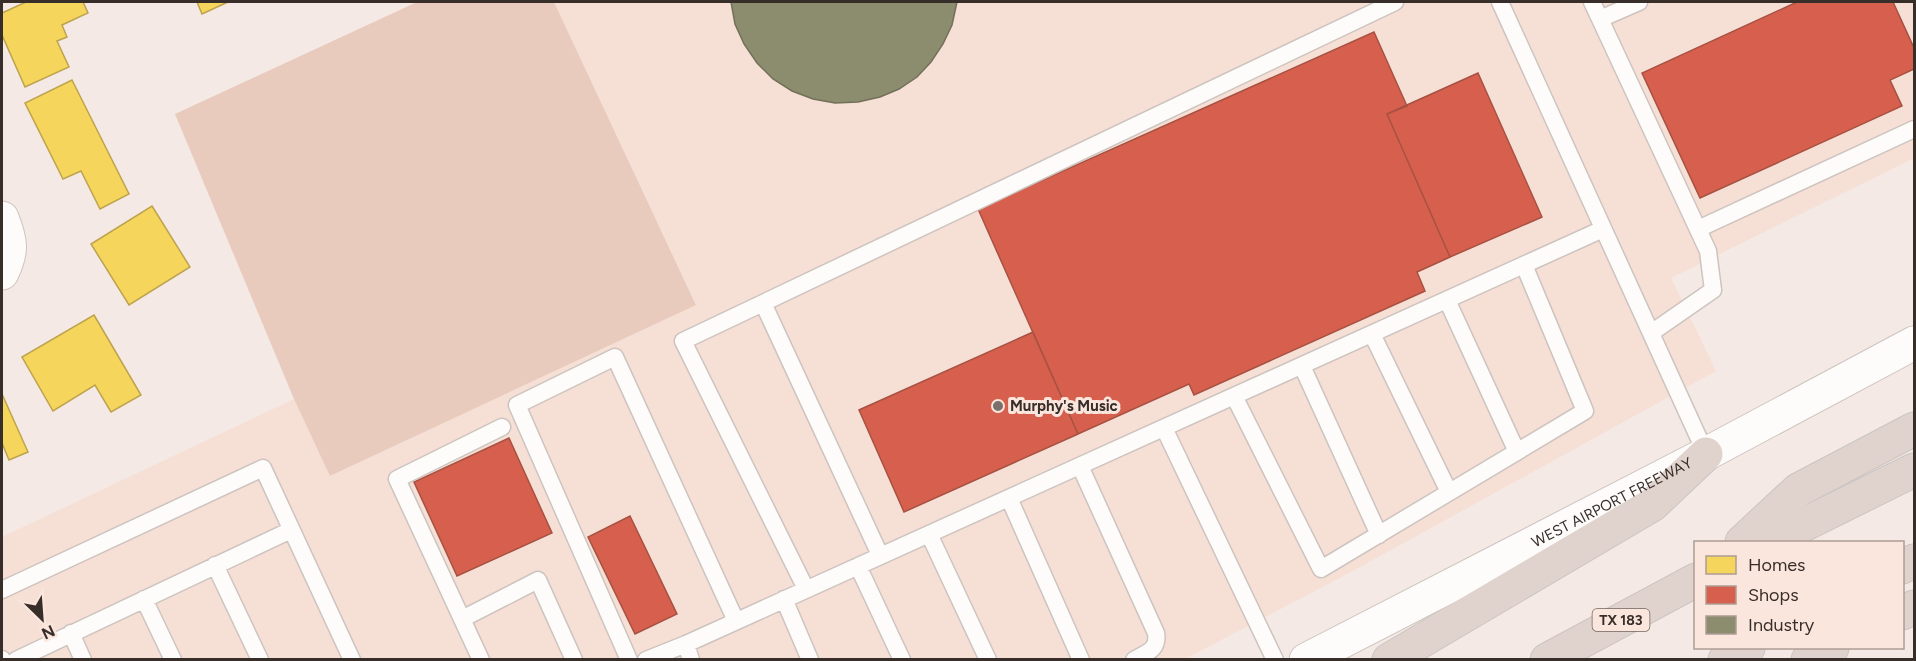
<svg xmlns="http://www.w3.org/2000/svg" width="1916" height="661" font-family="Figtree,sans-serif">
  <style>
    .built { fill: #f6dfd5 }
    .green { fill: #e9cbbe }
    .homes { fill: #f6d55c; stroke: #bda34d; stroke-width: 1.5 }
    .shops { fill: #d6604d; stroke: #a75142; stroke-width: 1.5 }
    .industry { fill: #8c8c6e; stroke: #737059; stroke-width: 1.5 }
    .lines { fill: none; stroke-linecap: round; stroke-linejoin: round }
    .lane-casing { stroke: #cec4bf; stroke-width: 19 }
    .street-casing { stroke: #cec4bf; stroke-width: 35 }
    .secondary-casing { stroke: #cec4bf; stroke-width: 35 }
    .highway-casing { stroke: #cbc5c3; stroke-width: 35 }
    .lane { stroke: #fdfcfb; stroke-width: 16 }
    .street { stroke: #fdfcfb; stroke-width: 33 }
    .secondary { stroke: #fdfcfb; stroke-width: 33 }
    .highway { stroke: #e0d3cd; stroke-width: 33 }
    .poi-dot { fill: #7a6f6a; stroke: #fbe6dd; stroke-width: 2 }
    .labels { text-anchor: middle; stroke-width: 6; stroke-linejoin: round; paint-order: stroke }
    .shield { fill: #fbe6dd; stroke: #72655f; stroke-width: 1.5 }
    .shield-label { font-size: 14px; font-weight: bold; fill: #382e29 }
    .poi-label { font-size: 15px; font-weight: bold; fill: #382e29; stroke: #fbe6dd; text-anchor: start }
    .street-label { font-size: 15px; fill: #382e29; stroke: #fbe6dd }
  </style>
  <rect width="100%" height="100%" fill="#f4e9e4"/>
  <path class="built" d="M554,2H1913L1914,158L1671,278L1716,371L1351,572L1185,659H2V537L294,399L331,476L696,304Z"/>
  <path class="green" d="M417,2H554L696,305L330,476L294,399L175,114Z"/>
  <path class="homes" d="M26,2H83L88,13L62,25L67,37L57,41L69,67L25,87L2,35V13Z
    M197,2H228L202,14Z
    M72,80L129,194L100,209L81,171L63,179L25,103Z
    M152,206L190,267L129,305L91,244Z
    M94,315L141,395L111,412L95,385L53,411L22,357Z
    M2,394L28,452L9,460L2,443Z"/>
  <path class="shops" d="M1797,2H1893L1914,48V69L1890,80L1902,106L1700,198L1642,73Z
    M1374,32L1407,106L1387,114L1450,257L1417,272L1425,291L1194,395L1189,384L1078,434L978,209Z
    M1478,73L1542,217L1450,257L1387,114Z
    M1033,332L1078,434L904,512L859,410Z
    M509,438L552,533L457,576L414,482Z
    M630,516L677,614L635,634L588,537Z"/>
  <path class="industry" d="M731,2H957L952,25L943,44L931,62L917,77L899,89L880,97L858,102L835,103L813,99L792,91L773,79L757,63L744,44L735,24Z"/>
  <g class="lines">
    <g class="lane-casing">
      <path id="lane" d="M1500,2L1706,454
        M1592,2L1600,19
        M1639,2L1600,19L1708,251L1713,290L1651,333
        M1698,229L1914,129
        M1447,300L1517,452
        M763,303L1395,2
        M1372,334L1449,492
        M1302,366L1379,535
        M1234,396L1321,569L1585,411L1524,265
        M1164,428L1275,660
        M1080,466L1156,633C1159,650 1146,653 1134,660
        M1009,498L1081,660
        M929,534L988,660
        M215,565L260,660
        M858,566L902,660
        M806,589L683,341L763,303L880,555
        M2,590L263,468L352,660
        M144,599L173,660
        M784,599L810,660
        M462,619L538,580L574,660
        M71,633L83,660
        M2,659V660
        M16,660L291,530
        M481,660L397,479L502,427
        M629,660L517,405L615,357L736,621
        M646,660L686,644
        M691,660L686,644L1603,229"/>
    </g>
    <g class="street-casing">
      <path id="street" d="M2,218C11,241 13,250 2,273"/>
    </g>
    <g class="secondary-casing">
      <g id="secondary">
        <path id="s1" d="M1306,660L1706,454L1914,343"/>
      </g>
    </g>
    <g class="highway-casing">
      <path id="highway" d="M1742,542L1798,490L1914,429
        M1769,542L1914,470
        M1902,567L1914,561
        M1902,613L1914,607
        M1389,660L1652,505L1706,454
        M1547,660L1696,580
        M1725,660L1748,648
        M1808,660L1832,648"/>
    </g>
    <use href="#lane" class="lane"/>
    <use href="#street" class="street"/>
    <use href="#secondary" class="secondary"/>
    <use href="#highway" class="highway"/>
  </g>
  <circle class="poi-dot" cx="998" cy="406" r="6"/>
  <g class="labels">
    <rect class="shield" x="1592.5" y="609" width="57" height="22" rx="4.5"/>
    <g class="shield-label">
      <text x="1621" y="625">TX 183</text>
    </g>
    <g class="poi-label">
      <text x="1010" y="411">Murphy's Music</text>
    </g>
    <g class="street-label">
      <text dy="5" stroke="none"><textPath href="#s1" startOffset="344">WEST AIRPORT FREEWAY</textPath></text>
    </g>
  </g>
  <rect width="1916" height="661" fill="none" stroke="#382e29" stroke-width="6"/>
  <rect x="1694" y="541" width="210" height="108" fill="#fbe6dd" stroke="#ad9c95" stroke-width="1.5"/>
  <rect x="1706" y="556" width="30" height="18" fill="#f6d55c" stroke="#ad9c95" stroke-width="1.5"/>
  <text x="1748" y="571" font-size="18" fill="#382e29">Homes</text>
  <rect x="1706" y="586" width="30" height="18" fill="#d6604d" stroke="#ad9c95" stroke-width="1.5"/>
  <text x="1748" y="601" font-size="18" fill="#382e29">Shops</text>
  <rect x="1706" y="616" width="30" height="18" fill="#8c8c6e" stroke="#ad9c95" stroke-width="1.5"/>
  <text x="1748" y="631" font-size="18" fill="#382e29">Industry</text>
  <g transform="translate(42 619) rotate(155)" stroke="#fbe6dd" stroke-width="4.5" paint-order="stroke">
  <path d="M0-4.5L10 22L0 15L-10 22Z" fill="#382e29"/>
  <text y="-9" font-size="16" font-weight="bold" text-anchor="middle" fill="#382e29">N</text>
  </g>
</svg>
